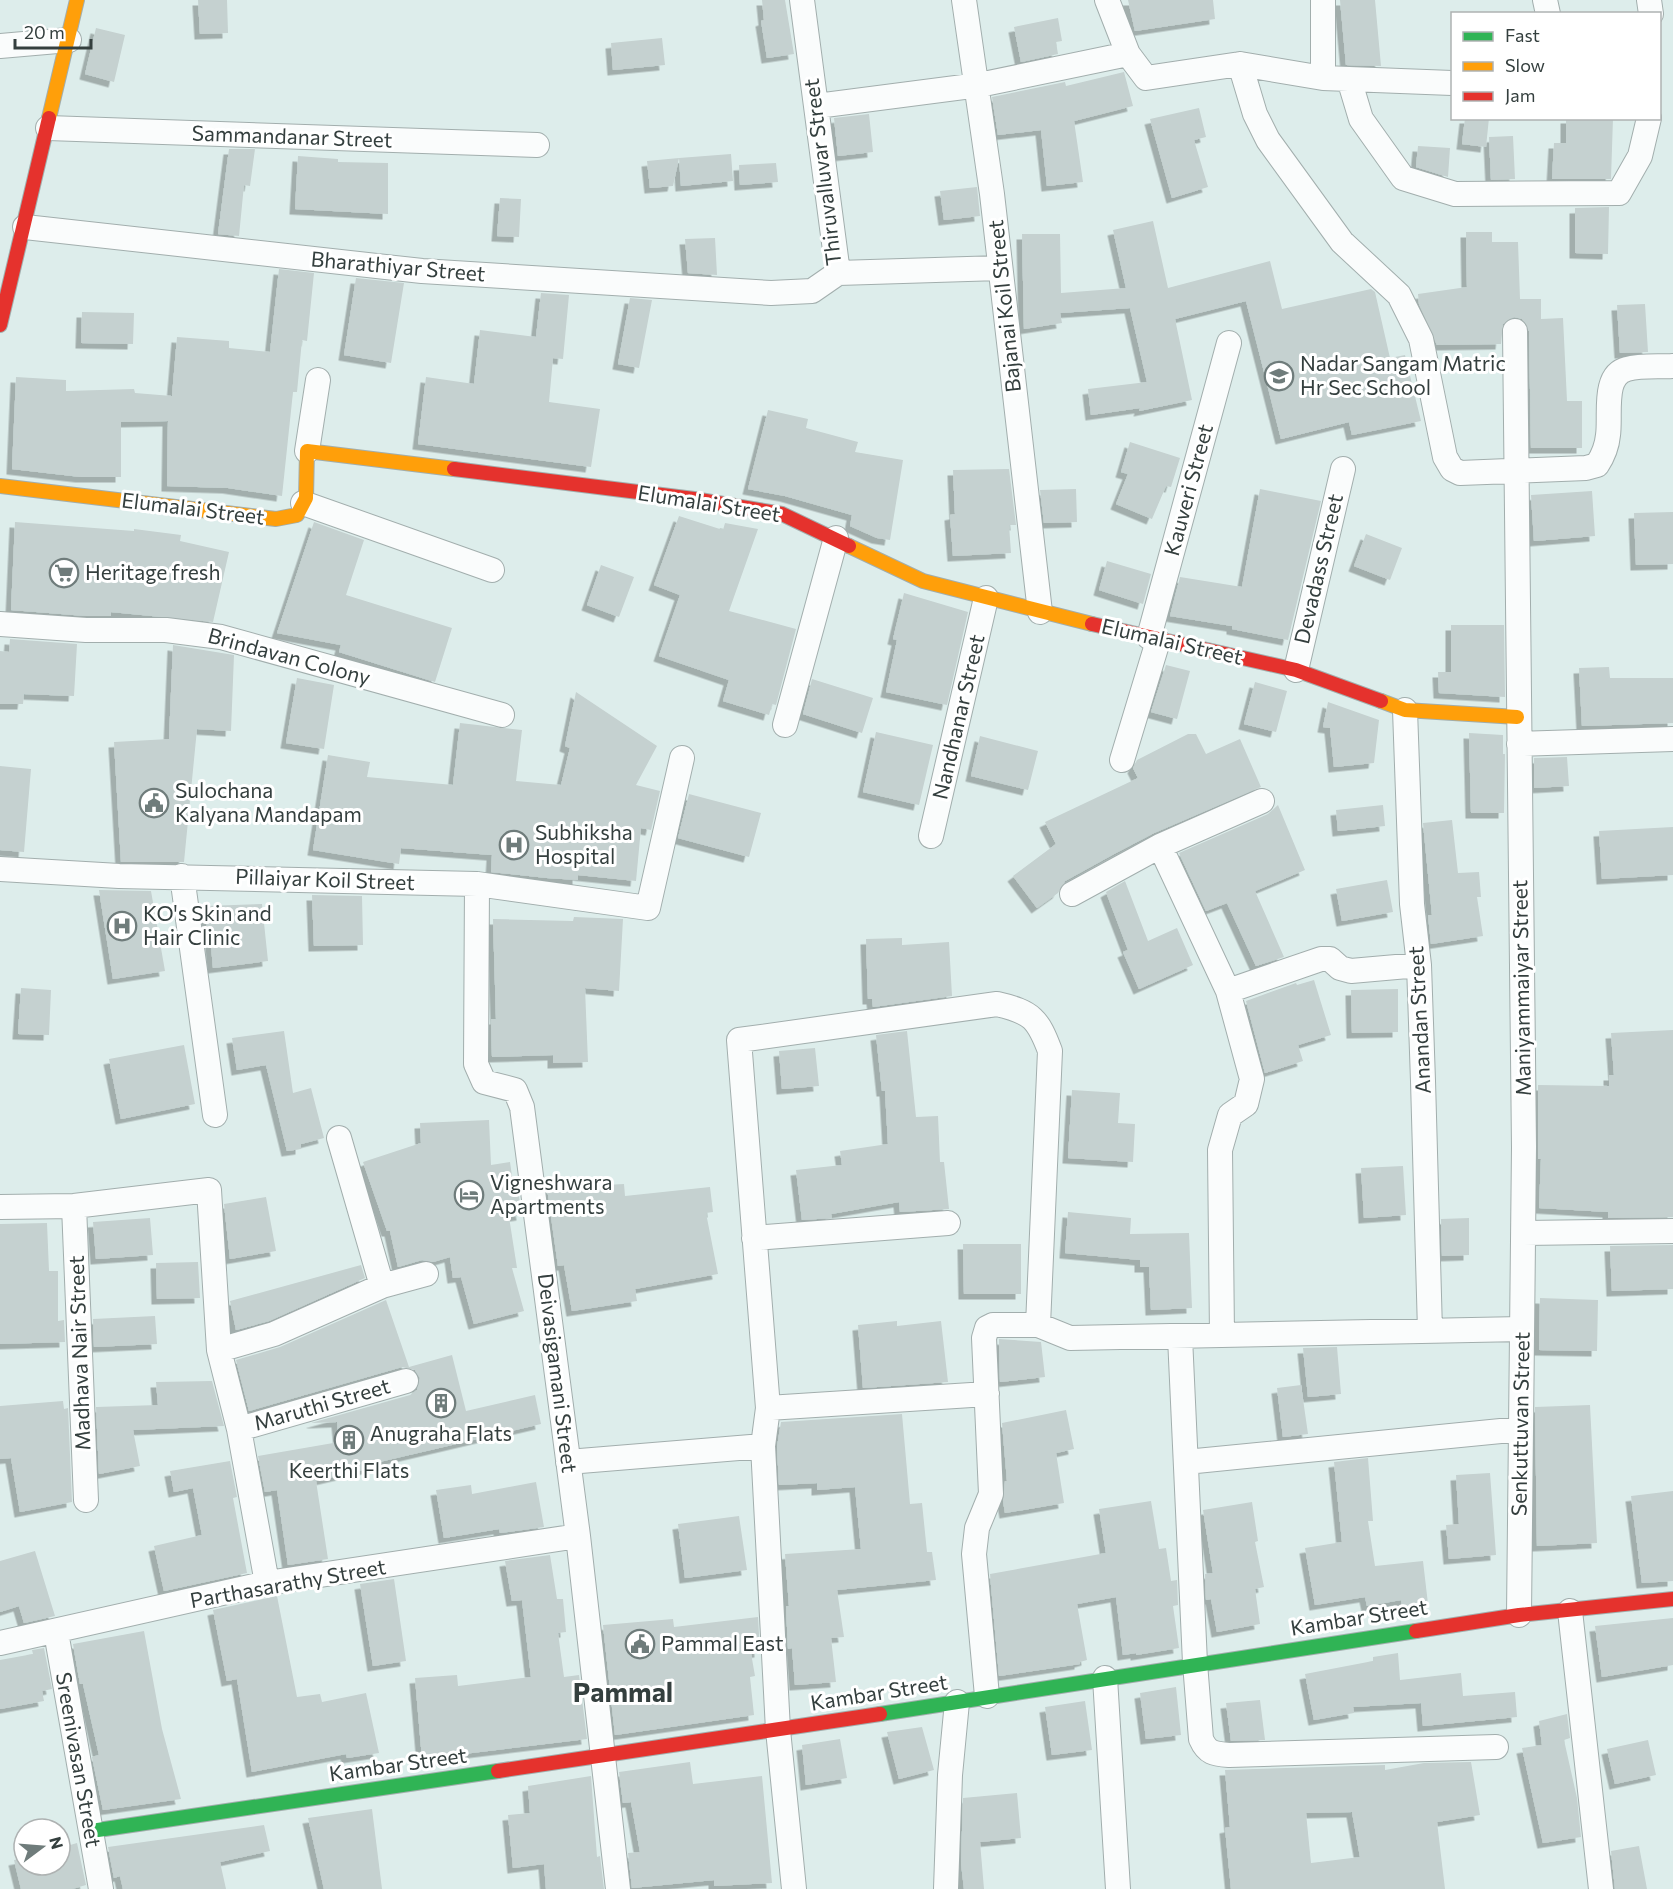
<svg xmlns="http://www.w3.org/2000/svg" width="1673" height="1889" font-family="Commissioner,sans-serif">
  <style>
    .building { fill: #c5d1d0; fill-rule: evenodd; filter: url(#shadow) }
    .lines { fill: none; stroke-linecap: round; stroke-linejoin: round }
    .street-casing { stroke: #a2aead; stroke-width: 26 }
    .fast-casing { stroke: #a2aead; stroke-width: 16 }
    .slow-casing { stroke: #a2aead; stroke-width: 16 }
    .jam-casing { stroke: #a2aead; stroke-width: 16 }
    .street { stroke: #fafcfc; stroke-width: 24 }
    .fast { stroke: #30b455; stroke-width: 14 }
    .slow { stroke: #ff9f0a; stroke-width: 14 }
    .jam { stroke: #e5322d; stroke-width: 14 }
    .labels { text-anchor: middle; stroke-width: 6; stroke-linejoin: round; paint-order: stroke }
    .street-label { font-size: 21px; fill: #343f3e; stroke: #fff }
    .poi-label { font-size: 21px; fill: #343f3e; stroke: #fff; text-anchor: start }
    .district-label { font-size: 27px; font-weight: bold; fill: #343f3e; stroke: #fff }
  </style>
  <defs>
    <filter id="shadow"><feDropShadow dx="-5.5" dy="5.5" stdDeviation="0" flood-color="#0004"/></filter>
  </defs>
  <rect width="100%" height="100%" fill="#ddedeb"/>
  <path class="building" d="M198,0H227L228,33L200,34Z
    M762,0H785L794,54L767,58L761,21L764,20Z
    M1128,0H1213L1215,19L1135,31Z
    M1340,0H1375L1381,66L1346,65Z
    M1058,18L1062,41L1056,42L1058,54L1021,62L1014,27Z
    M96,28L125,35L114,82L85,74Z
    M662,38L665,65L613,70L611,43Z
    M1124,72L1133,106L1074,121L1083,182L1047,186L1041,130L998,135L992,97L1065,82L1066,86Z
    M1199,108L1206,137L1194,140L1208,187L1172,198L1150,119Z
    M869,114L873,152L838,156L834,118Z
    M1465,118H1489L1486,147L1462,144Z
    M1566,118H1613L1611,179H1552L1554,143H1566Z
    M1513,136L1515,179L1491,180L1489,137Z
    M1418,146L1450,148L1448,177L1416,167Z
    M229,149H255L250,186L244,185L239,236L218,234Z
    M731,154L733,181L681,186L679,158Z
    M298,156L338,159V162L388,163V214L295,209Z
    M679,158L673,186L650,188L647,161Z
    M776,163L778,182L740,185L739,165Z
    M977,187L980,216L944,220L940,191Z
    M500,198L521,199L519,237L497,236Z
    M1609,207L1608,254L1575,253V208Z
    M1153,221L1168,288L1270,261L1282,309L1371,289L1375,292L1390,358L1405,355L1421,421L1352,435L1349,422L1281,439L1246,301L1175,319L1192,400L1139,411L1140,408L1091,415L1088,389L1147,382L1130,308L1060,313L1062,323L1024,329L1022,234H1060L1061,293L1126,288L1113,230Z
    M1466,232H1492V242H1518L1520,299H1541V319L1563,318L1567,401H1582V448H1531L1529,331L1522,319L1514,317L1503,324L1501,344L1437,345L1419,304L1418,294L1467,287Z
    M715,238L717,275L688,273L685,239Z
    M279,269L314,273L307,341L302,340L297,392H293L282,496L228,488L167,486L168,421L121,422V477H81L12,469L16,377L66,380V391L134,389L135,393L172,396L177,337L229,341V348L270,352Z
    M356,278L404,283L391,363L344,355Z
    M541,293L569,295L563,359L553,358L549,402L600,409L591,467L418,444L426,377L474,384L480,330L536,337Z
    M630,298L652,300L639,368L618,364Z
    M1645,304L1648,352L1620,353L1617,305Z
    M82,312L134,313L133,344L81,343Z
    M768,410L808,419L806,428L858,442L855,452L903,460L890,540L877,538L850,526L852,515L785,496L748,489Z
    M1130,442L1180,458L1171,487L1166,486L1152,519L1116,504L1128,474L1121,472Z
    M1009,469L1016,525H1009L1011,553L953,556L950,515L955,514L953,470Z
    M1076,489L1077,522L1044,523L1040,490Z
    M1260,489L1321,501L1288,640L1232,629V626L1170,616L1180,577L1242,587Z
    M1592,491L1595,536L1534,541L1531,495Z
    M1673,512V564L1636,565L1634,513Z
    M679,516L723,530L725,523L758,529L729,611L796,629L776,705L772,704L769,715L723,701L729,680L659,656L680,595L654,585Z
    M15,522L134,531V529L181,535L180,541L229,552L213,622L111,612V616H86L11,610Z
    M314,522L364,540L346,595L452,628L435,682L339,652L341,645L277,633Z
    M1366,534L1402,548L1390,580L1354,566Z
    M1107,561L1151,574L1143,604L1099,590Z
    M601,565L634,577L619,617L587,605Z
    M904,593L968,612L947,705L886,692L897,640L893,639Z
    M1451,625H1504L1505,697L1439,693L1438,672H1451Z
    M10,639L77,644L74,696L24,694L23,704H0V651L9,652Z
    M173,645L234,655L231,731L197,729L184,862H121L114,742L169,739Z
    M1166,665L1190,671L1177,719L1151,712Z
    M1609,667L1610,678H1673V723L1582,726L1579,668Z
    M297,678L334,685L324,749L286,743Z
    M812,679L873,698L862,733L803,714Z
    M1255,682L1287,691L1276,732L1244,724Z
    M576,692L657,746L636,785L660,791L651,830L641,828L636,881L578,875V880L547,878L491,872L492,855L401,848L399,864L313,850L328,755L370,762L367,777L453,785L460,723L522,730L516,781L561,785L570,748L565,746Z
    M1328,702L1379,720L1374,763L1334,767L1330,728L1323,727Z
    M876,732L933,745L919,805L863,792Z
    M1469,733L1503,735V754H1505L1504,813H1471Z
    M1188,734H1196L1206,754L1240,739L1261,787L1154,833L1114,854L1065,881L1058,893L1037,908L1013,876L1056,844L1045,822L1138,778L1133,768L1137,760Z
    M980,736L1038,751L1028,790L971,776Z
    M1567,757L1569,786L1534,788V758Z
    M0,766L31,769L24,852L0,850Z
    M689,794L761,813L749,857L678,838Z
    M1278,805L1305,870L1255,891L1284,957L1256,966L1227,903L1206,911L1179,853L1268,814Z
    M1383,805L1385,826L1338,831L1336,810Z
    M1452,820L1458,873L1479,872L1481,897H1477L1483,936L1431,944L1428,915H1432L1423,823Z
    M1673,827V875L1602,879L1599,831Z
    M1387,880L1393,912L1342,921L1336,889Z
    M1125,881L1148,941L1177,928L1193,965L1139,989L1123,952L1128,950L1106,892Z
    M99,890L151,891L165,971L113,979Z
    M312,895L362,896L363,945L314,946Z
    M262,904L268,961L213,968L210,935H207L206,906Z
    M574,917L623,919L619,991L585,988L588,1062L553,1063V1055L492,1057L491,1019H496L493,919L573,921Z
    M902,938V945L949,942L952,996L873,1007L872,999H868L866,939Z
    M1314,980L1331,1035L1298,1045L1303,1061L1265,1073L1246,1001L1296,983L1297,985Z
    M21,988L51,990L49,1035L18,1034Z
    M1398,989V1032L1352,1033L1351,990Z
    M1673,1030V1217L1608,1218V1212L1539,1208L1541,1159H1538V1085L1609,1086V1075H1614L1611,1033Z
    M284,1031L293,1093L311,1088L324,1138L301,1144V1149L287,1151L266,1065L237,1070L232,1038Z
    M907,1031L916,1117L938,1116L940,1162H944L949,1209L900,1212L899,1202L831,1214L832,1218L802,1220L796,1170L842,1165L840,1151L888,1144L885,1091H882L876,1035Z
    M184,1045L195,1104L121,1119L109,1059Z
    M815,1048L819,1086L782,1089L779,1051Z
    M1072,1090L1120,1093L1118,1123L1135,1124L1133,1162L1068,1158Z
    M489,1120L491,1165L510,1162L514,1190H518L522,1215L509,1217L517,1268H512L524,1311L474,1324L461,1277L453,1278L450,1257L433,1262L422,1260L398,1267L390,1231H387L363,1162L421,1143L420,1123Z
    M1403,1166L1406,1215L1364,1218L1361,1168Z
    M624,1184L625,1196L710,1187L713,1212L706,1213L718,1274L635,1289L637,1301L572,1311L564,1265L558,1266L547,1188Z
    M266,1197L276,1251L230,1259L224,1204Z
    M1068,1212L1131,1218L1130,1234L1189,1233L1192,1308L1151,1310L1149,1267H1140V1260L1065,1253Z
    M150,1218L153,1255L96,1259L93,1222Z
    M1469,1218V1255L1442,1256L1441,1219Z
    M47,1223L49,1271H58V1321L64,1320L65,1342L0,1344V1224Z
    M963,1244H1021V1294H964Z
    M1673,1245V1289L1612,1291L1610,1246Z
    M198,1262L200,1298L157,1299L156,1263Z
    M361,1265L365,1278L269,1321L236,1330L230,1301Z
    M1540,1298L1598,1300L1597,1351L1539,1350Z
    M386,1300L409,1367L452,1355L466,1411L535,1395L541,1424L375,1463L376,1467L316,1481L328,1559L288,1565L277,1490L265,1492L258,1456L339,1442L337,1422L311,1423L410,1395L417,1390L420,1378L415,1370L402,1367L249,1411L236,1360L280,1347Z
    M155,1316L157,1344L94,1347L93,1319Z
    M897,1321V1326L941,1321L948,1382L863,1388L858,1325Z
    M999,1339L1041,1342L1045,1377L1000,1382Z
    M1337,1347L1341,1394L1308,1397L1303,1348Z
    M212,1381L224,1426L133,1430L140,1466L99,1474L96,1407L158,1405L156,1382Z
    M1301,1385L1308,1434L1283,1437L1277,1388Z
    M63,1401L64,1409L68,1408L72,1502L20,1512L11,1458L0,1459V1406Z
    M1590,1405L1597,1543L1537,1546L1535,1407Z
    M1066,1410L1074,1449L1056,1453L1064,1503L1005,1513L1003,1501L1005,1481H1007L1002,1423Z
    M902,1414L910,1504L922,1503L927,1552H932L936,1580L837,1590L844,1637L831,1638L836,1682L795,1685L792,1648L788,1649L786,1606H789L785,1554L861,1549L855,1487L817,1490V1483L779,1485L777,1447L781,1422Z
    M1368,1458L1373,1521H1368L1375,1566L1423,1561L1428,1604L1402,1607L1401,1600L1367,1606L1365,1597L1315,1605L1305,1548L1342,1542L1334,1462Z
    M230,1461L237,1497L233,1498L247,1573L164,1591L154,1546L202,1535L193,1488L174,1492L170,1471Z
    M1490,1473L1496,1555L1449,1559L1446,1525L1459,1524L1456,1475Z
    M536,1482L544,1527L500,1533L499,1529L444,1538L436,1490L471,1485L472,1494Z
    M1673,1491V1581L1642,1583L1631,1496Z
    M1151,1501L1159,1549L1166,1548L1171,1581L1177,1580L1178,1605L1173,1606L1179,1648L1136,1655V1653L1123,1655L1116,1597L1077,1604L1087,1660L1080,1662V1664L999,1676L990,1574L1106,1553L1099,1509Z
    M1252,1502L1258,1541L1255,1542L1264,1587L1255,1589L1260,1624L1217,1632L1211,1599L1206,1600L1205,1574L1213,1573L1203,1510Z
    M739,1516L747,1570L685,1578L678,1524Z
    M35,1551L55,1616L24,1623L19,1606L0,1612V1561Z
    M550,1555L557,1599H563L566,1632L558,1633L564,1677L579,1675L587,1739L422,1759L415,1678L457,1675L458,1686L531,1677L522,1600L512,1601L505,1561Z
    M394,1579L406,1661L373,1666L360,1584Z
    M277,1596L297,1697L320,1694L322,1702L366,1693L379,1753L347,1758L346,1754L252,1772L237,1679L227,1681L213,1610Z
    M758,1617L760,1652L751,1653L755,1676L750,1677L754,1715L615,1735L603,1625L673,1619L674,1627Z
    M1673,1618V1665L1602,1677L1595,1626Z
    M144,1631L162,1729L181,1799L103,1810L92,1757L99,1755L83,1684H80L73,1644Z
    M44,1648L52,1689L42,1691L44,1701L0,1709V1660L33,1654L32,1650Z
    M1398,1653L1400,1680L1461,1673L1463,1696L1515,1692L1517,1717L1423,1726L1421,1703L1353,1707L1354,1713L1314,1720L1305,1674L1373,1661V1657Z
    M1176,1687L1181,1735L1146,1739L1140,1693Z
    M1260,1700L1265,1740L1231,1741L1226,1703Z
    M1085,1701L1092,1750L1052,1755L1045,1707Z
    M1567,1714L1570,1738L1564,1740L1577,1798L1581,1837L1543,1843L1522,1748L1542,1745L1539,1721Z
    M922,1727L934,1770L899,1779L887,1732Z
    M840,1739L847,1778L806,1785L802,1745Z
    M1648,1740L1656,1775L1615,1784L1607,1749Z
    M690,1762L693,1784L762,1776L772,1883L714,1886V1880L632,1888L628,1853L640,1852L631,1802L623,1803L619,1772Z
    M1471,1762L1480,1815L1437,1822L1445,1889H1231L1225,1828L1230,1827L1225,1770L1385,1765V1770L1424,1763ZM1352,1812L1360,1857L1311,1863L1306,1813Z
    M591,1776L597,1857L600,1856L604,1889H546L544,1864L513,1868L508,1815L530,1813L528,1786Z
    M1017,1793L1021,1838L980,1842L984,1889H964L961,1863L963,1798Z
    M372,1809L382,1889H324L308,1818Z
    M264,1825L270,1851L220,1862L226,1889H123L120,1876L114,1878L108,1847Z
    M77,1843L86,1885L72,1889H21L14,1860L24,1858V1865H60V1848Z
    M1639,1846L1647,1889H1615L1611,1851Z"/>
  <g class="lines">
    <g class="street-casing">
      <path id="street" d="M964,0L992,194L1040,612
        M1107,0L1128,54L1146,78L1240,64L1323,78L1452,83
        M1545,0L1548,14
        M1649,0L1651,14
        M0,46L69,40
        M1240,64L1255,114L1268,140L1342,242L1399,295L1421,339L1445,457L1452,469L1460,473L1586,468L1597,465C1603,456 1607,446 1608,435C1611,416 1602,375 1627,369C1641,365 1659,367 1673,366
        M1323,78V0
        M1349,79L1361,119L1403,178L1455,194L1619,193L1640,156L1649,118
        M817,106L979,85L1128,54
        M48,128L537,145
        M25,227L422,271L771,293L812,291L838,273L802,0
        M838,273L1000,268
        M1515,331L1524,1147L1519,1615
        M307,451L318,380
        M303,503L492,570
        M0,624L86,630H166L221,637L502,715
        M1149,637L1229,343
        M1296,670L1343,469
        M1405,710L1412,904L1419,965L1423,1081L1430,1331
        M785,725L836,538
        M1519,744L1673,739
        M1122,760L1158,641
        M931,836L986,598
        M1160,846L1228,991L1252,1079L1246,1104L1230,1115L1220,1150L1222,1335
        M0,869L119,876L477,884L648,908L682,758
        M182,876L215,1115
        M477,884L476,1064L484,1082L515,1090L522,1107L578,1536L618,1889
        M1072,894L1160,846L1262,801
        M1228,991L1321,959H1330L1340,968L1351,971L1419,965
        M74,1206L86,1500
        M0,1207L74,1206L209,1190L219,1350L239,1429L267,1583
        M1524,1233L1673,1231
        M754,1238L948,1223
        M382,1286L426,1274
        M1180,1337L1195,1663L1201,1739C1207,1753 1214,1754 1229,1755L1496,1747
        M219,1350L274,1334L382,1286L339,1138
        M768,1408L987,1394
        M239,1429L406,1381
        M568,1462L763,1446
        M1186,1462L1521,1429
        M1570,1611L1601,1889
        M56,1632L101,1889
        M0,1643L267,1583L578,1536
        M1105,1678L1118,1889
        M987,1696L974,1554L977,1528L991,1494L984,1338L987,1328L993,1325H1038L1070,1338L1522,1329
        M794,1889L778,1730L763,1446L768,1408L739,1040L997,1004C1032,1012 1038,1019 1050,1051L1038,1325
        M946,1889L950,1775L957,1702"/>
    </g>
    <g class="fast-casing">
      <path id="fast" d="M880,1714L1416,1631
        M91,1831L498,1771"/>
    </g>
    <g class="slow-casing">
      <path id="slow" d="M49,118L77,0
        M0,486L276,519L297,515L306,498L307,451L454,469
        M849,546L923,581L1092,624
        M1381,701L1405,710L1517,717"/>
    </g>
    <g class="jam-casing">
      <path id="jam" d="M0,325L49,118
        M454,469L694,499L782,514L849,546
        M1092,624L1296,670L1381,701
        M1416,1631L1519,1615L1673,1599
        M498,1771L880,1714"/>
    </g>
    <use href="#street" class="street"/>
    <use href="#fast" class="fast"/>
    <use href="#slow" class="slow"/>
    <use href="#jam" class="jam"/>
  </g>
  <defs>
    <g id="school-ring" transform="scale(1.5)"><circle r="9.5" fill="#fff" stroke="#6f7c7b" stroke-width="1.5"/><path d="M0-5L7-2L0 1L-7-2ZM-4 1L0 2.5L4 1V4Q0 6-4 4Z" fill="#6f7c7b"/></g>
    <g id="supermarket-ring" transform="scale(1.5)"><circle r="9.5" fill="#fff" stroke="#6f7c7b" stroke-width="1.5"/><path d="M-6-5.5h2.5l.6 2H6L4.5 2H-2.5L-4.4-4H-6ZM-1.5 3.2a1.3 1.3 0 1 0 .1 0ZM3 3.2a1.3 1.3 0 1 0 .1 0Z" fill="#6f7c7b"/></g>
    <g id="civic-ring" transform="scale(1.5)"><circle r="9.5" fill="#fff" stroke="#6f7c7b" stroke-width="1.5"/><path d="M-.6-6.5H3V-4.5H.6V-3L4-1V1h2V6H-6V1h2V-1L-.6-3ZM-1.2 2.5V6h2.4V2.5Z" fill="#6f7c7b"/></g>
    <g id="hospital-ring" transform="scale(1.5)"><circle r="9.5" fill="#fff" stroke="#6f7c7b" stroke-width="1.5"/><path d="M-5-5h3v3.5h4V-5h3V5h-3V1.5h-4V5h-3Z" fill="#6f7c7b"/></g>
    <g id="hotel-ring" transform="scale(1.5)"><circle r="9.5" fill="#fff" stroke="#6f7c7b" stroke-width="1.5"/><path d="M-6-4.5h1.5V1H6V5H4.5V3h-9V5H-6ZM-4 0a1.8 1.8 0 1 1 3.6 0ZM.5 0V-2.5h3Q6-2.5 6 0Z" fill="#6f7c7b"/></g>
    <g id="building-ring" transform="scale(1.5)"><circle r="9.5" fill="#fff" stroke="#6f7c7b" stroke-width="1.5"/><path d="M-4-6H4V6H1V3H-1V6H-4ZM-2.5-4.3h1.7v1.8h-1.7ZM.8-4.3h1.7v1.8H.8ZM-2.5-1h1.7V.8h-1.7ZM.8-1h1.7V.8H.8Z" fill="#6f7c7b"/></g>
  </defs>
  <g fill-rule="evenodd">
    <use href="#school-ring" x="1279" y="376"/>
    <use href="#supermarket-ring" x="64" y="573"/>
    <use href="#civic-ring" x="154" y="803"/>
    <use href="#hospital-ring" x="514" y="845"/>
    <use href="#hospital-ring" x="122" y="926"/>
    <use href="#hotel-ring" x="469" y="1195"/>
    <use href="#building-ring" x="441" y="1403"/>
    <use href="#building-ring" x="349" y="1440"/>
    <use href="#civic-ring" x="640" y="1644"/>
  </g>
  <g class="labels">
    <g class="street-label">
      <text transform="translate(292 137) rotate(2)" y="7">Sammandanar Street</text>
      <text transform="translate(823 172) rotate(-97)" y="7">Thiruvalluvar Street</text>
      <text transform="translate(398 267) rotate(5)" y="7">Bharathiyar Street</text>
      <text transform="translate(1005 306) rotate(-96)" y="7">Bajanai Koil Street</text>
      <text transform="translate(1189 490) rotate(-75)" y="7">Kauveri Street</text>
      <text transform="translate(709 504) rotate(9)" y="7">Elumalai Street</text>
      <text transform="translate(193 509) rotate(7)" y="7">Elumalai Street</text>
      <text transform="translate(1319 569) rotate(-77)" y="7">Devadass Street</text>
      <text transform="translate(1172 642) rotate(13)" y="7">Elumalai Street</text>
      <text transform="translate(289 657) rotate(15)" y="7">Brindavan Colony</text>
      <text transform="translate(959 717) rotate(-77)" y="7">Nandhanar Street</text>
      <text transform="translate(325 880) rotate(2)" y="7">Pillaiyar Koil Street</text>
      <text transform="translate(1522 988) rotate(-91)" y="7">Maniyammaiyar Street</text>
      <text transform="translate(1420 1020) rotate(-93)" y="7">Anandan Street</text>
      <text transform="translate(80 1353) rotate(-92)" y="7">Madhava Nair Street</text>
      <text transform="translate(557 1373) rotate(83)" y="7">Deivasigamani Street</text>
      <text transform="translate(322 1405) rotate(-16)" y="7">Maruthi Street</text>
      <text transform="translate(1521 1424) rotate(-89)" y="7">Senkuttuvan Street</text>
      <text transform="translate(288 1584) rotate(-10)" y="7">Parthasarathy Street</text>
      <text transform="translate(1359 1618) rotate(-9)" y="7">Kambar Street</text>
      <text transform="translate(879 1693) rotate(-9)" y="7">Kambar Street</text>
      <text transform="translate(78 1760) rotate(80)" y="7">Sreenivasan Street</text>
      <text transform="translate(398 1765) rotate(-8)" y="7">Kambar Street</text>
    </g>
    <g class="poi-label">
      <text x="1300" y="371">Nadar Sangam Matric<tspan x="1300" dy="24">Hr Sec School</tspan></text>
      <text x="85" y="580">Heritage fresh</text>
      <text x="175" y="798">Sulochana<tspan x="175" dy="24">Kalyana Mandapam</tspan></text>
      <text x="535" y="840">Subhiksha<tspan x="535" dy="24">Hospital</tspan></text>
      <text x="143" y="921">KO's Skin and<tspan x="143" dy="24">Hair Clinic</tspan></text>
      <text x="490" y="1190">Vigneshwara<tspan x="490" dy="24">Apartments</tspan></text>
      <text x="441" y="1441" text-anchor="middle">Anugraha Flats</text>
      <text x="349" y="1478" text-anchor="middle">Keerthi Flats</text>
      <text x="661" y="1651">Pammal East</text>
    </g>
    <g class="district-label">
      <text x="623" y="1702">Pammal</text>
    </g>
  </g>
  <rect x="1451" y="12" width="210" height="108" fill="#ffffff" stroke="#aeb2b2" stroke-width="1.5"/>
  <rect x="1463" y="32" width="30" height="9" fill="#30b455" stroke="#aeb2b2" stroke-width="1.5"/>
  <text x="1505" y="42" font-size="18" fill="#343f3e">Fast</text>
  <rect x="1463" y="62" width="30" height="9" fill="#ff9f0a" stroke="#aeb2b2" stroke-width="1.5"/>
  <text x="1505" y="72" font-size="18" fill="#343f3e">Slow</text>
  <rect x="1463" y="92" width="30" height="9" fill="#e5322d" stroke="#aeb2b2" stroke-width="1.5"/>
  <text x="1505" y="102" font-size="18" fill="#343f3e">Jam</text>
  <g transform="translate(42 1847) rotate(74)"><circle r="28" fill="#ffffff" stroke="#aeb2b2" stroke-width="1.5"/>
  <path d="M0-4.5L10 22L0 15L-10 22Z" fill="#6f7c7b"/>
  <text y="-9" font-size="16" font-weight="bold" text-anchor="middle" fill="#343f3e">N</text>
  </g>
  <path d="M15 39v9h76v-9" fill="none" stroke="#343f3e" stroke-width="3"/>
  <text x="24" y="39" font-size="18" fill="#343f3e" stroke="#ffffff" stroke-width="4.5" paint-order="stroke">20 m</text>
</svg>
